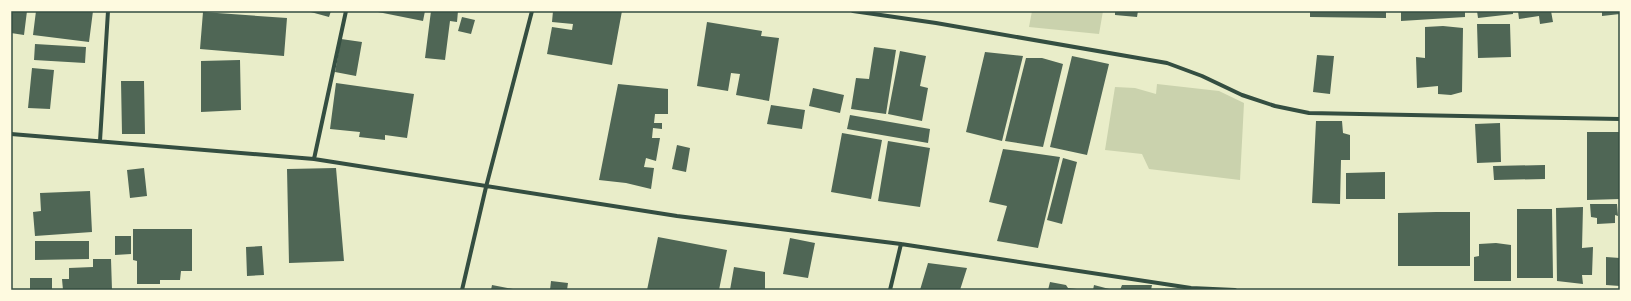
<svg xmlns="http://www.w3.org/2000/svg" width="1631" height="301" font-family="Rubik,sans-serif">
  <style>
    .green { fill: #cad2ad }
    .building { fill: #4f6655 }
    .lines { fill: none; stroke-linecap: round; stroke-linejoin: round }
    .minor { stroke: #344e41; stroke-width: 4 }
    .neatline { fill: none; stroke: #344e41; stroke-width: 1.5 }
  </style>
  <rect width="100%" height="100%" fill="#e9edc9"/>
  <path class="green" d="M1032,11H1103L1099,34L1029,27Z
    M1157,84L1219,91L1244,103L1240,180L1149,169L1142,154L1105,150L1115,87L1135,88L1156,94Z"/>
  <path class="building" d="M11,11H27L24,35L11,33Z
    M36,11H93L89,42L33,35Z
    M307,11H331L329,17Z
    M373,11H425L423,21Z
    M431,11H458L457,22L450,21L445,60L425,58Z
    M553,11H622L612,65L547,54L552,27L572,30L573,24L552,22Z
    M1115,11H1138L1137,17L1115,15Z
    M1310,11H1386V18L1310,17Z
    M1401,11H1465V17L1401,21Z
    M1477,11H1513V14L1478,18Z
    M1518,11H1551L1553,22L1540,24L1539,16L1519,19Z
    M1602,11H1620V14L1602,16Z
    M203,12L287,18L284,56L200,49Z
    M462,17L475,20L471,34L458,31Z
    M707,22L762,31L761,36L779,38L769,101L736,95L740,74L731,73L728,91L697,86Z
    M1477,24H1510L1511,57L1478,58Z
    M1443,26L1463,28L1462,92L1451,95L1438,94V86L1417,88L1416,57L1425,58V27Z
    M341,39L362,42L356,76L335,72Z
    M35,44L86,47L85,63L34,60Z
    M874,47L896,50L886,114L851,109L856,78L869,79Z
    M900,51L926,56L920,86L928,88L922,121L888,114Z
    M985,52L1023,56L1002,141L966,132Z
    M1317,55L1334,56L1330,94L1313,92Z
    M1072,56L1109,64L1087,155L1050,147Z
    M1026,58H1042L1063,64L1043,147L1005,141Z
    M240,60L241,110L201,112V61Z
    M32,68L54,70L50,109L28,108Z
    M121,81H144L145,134H122Z
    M336,83L414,94L407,138L385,135V140L359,137L360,132L330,129Z
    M618,84L668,89V114H655L654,123H662V129L653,128L652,138H660L656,161L646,158L644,167L654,168L651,189L626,183L599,180Z
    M813,88L844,95L840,113L809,106Z
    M771,105L805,110L802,129L767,124Z
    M850,115L930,129L928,143L847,129Z
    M1316,121H1342L1343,133L1350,135V160H1341L1340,204L1312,203Z
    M1500,123L1501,162L1477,163L1475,124Z
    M1587,132H1620V199L1587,200Z
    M842,133L882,140L871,199L831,192Z
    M888,141L930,148L920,207L878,201Z
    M677,145L690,148L686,172L672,169Z
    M1003,149L1060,157L1038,248L997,241L1007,206L989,202Z
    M1063,158L1077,162L1062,224L1047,220Z
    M1545,165V179L1494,180L1493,166Z
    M144,168L147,196L130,198L127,170Z
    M336,168L344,261L289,263L287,169Z
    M1385,172V199H1346V173Z
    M90,191L92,232L35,236L33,212L41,211L40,193Z
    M1590,204H1617L1618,216L1615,215V223L1597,224V218L1591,217Z
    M1583,207L1582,248L1593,247L1592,275H1582L1583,284L1557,281L1556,208Z
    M1517,209H1552L1553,278H1517Z
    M1436,212H1470V266H1398V213Z
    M133,229H192V271H181L180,280H160V284H137V261L133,260Z
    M115,236H131V254L115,255Z
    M658,237L727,250L719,290H647Z
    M790,238L815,243L808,278L783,274Z
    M35,241H89V259L35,260Z
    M1496,243L1511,245V281H1474V257L1479,256V244Z
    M262,246L264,275L247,276L246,247Z
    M1606,257L1620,258V286L1606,285Z
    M93,259H111L112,290H63L62,279H69V268L93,267Z
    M928,263L967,268L960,290H920Z
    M734,267L765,272V290H730Z
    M30,278H52V290H30Z
    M551,281L568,283L567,290H550Z
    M1050,282L1066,285L1068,288L1077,289V290H1048Z
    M492,285L513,289V290H491Z
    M1094,285L1113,290H1093Z
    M1122,285H1152L1151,290H1120Z"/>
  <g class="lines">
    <path class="minor" d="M853,11L936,23L1167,63L1202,76L1242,95L1275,106L1309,113L1620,119
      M11,134L314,159L677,216L901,244L1191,288L1235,290
      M100,141L108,11
      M314,159L346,11
      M462,290L486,187L532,11
      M890,290L901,244"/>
  </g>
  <rect width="1631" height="301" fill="none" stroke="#fefae0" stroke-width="24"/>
  <rect x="12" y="12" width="1607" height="277" class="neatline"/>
</svg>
